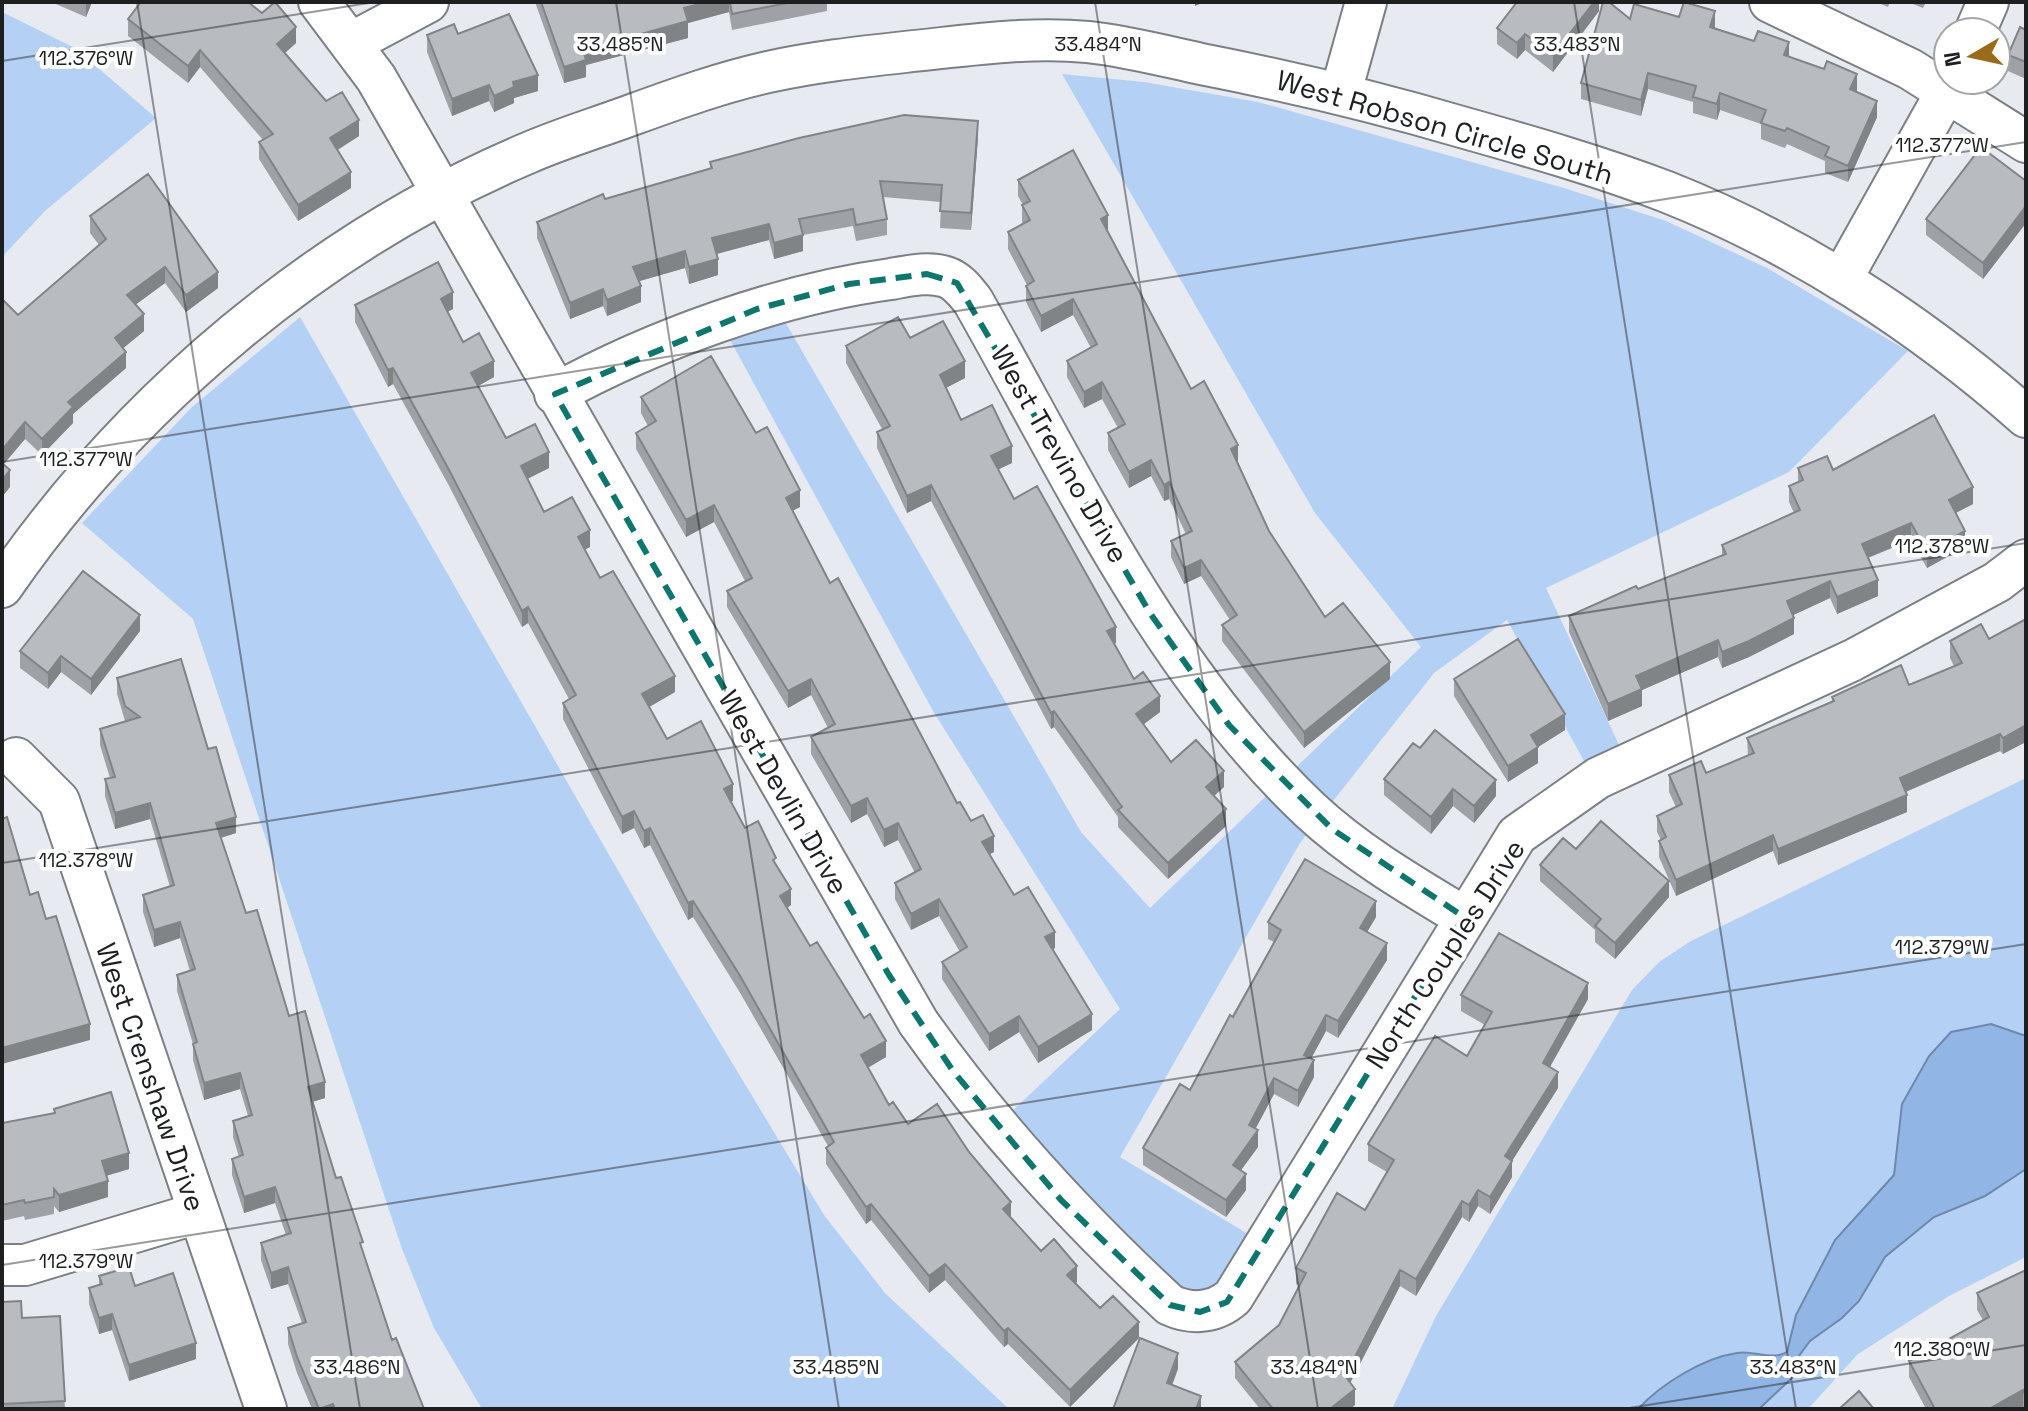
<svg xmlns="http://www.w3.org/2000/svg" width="2028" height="1411" font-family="'Space Grotesk',sans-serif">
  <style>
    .green { fill: #b4d0f5 }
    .water { fill: #91b5e4; stroke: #6e88aa; stroke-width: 2 }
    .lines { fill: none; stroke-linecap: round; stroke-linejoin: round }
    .minor-casing { stroke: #7c8085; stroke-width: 44 }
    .minor { stroke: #fff; stroke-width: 40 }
    .wall { fill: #9ea2a6 }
    .shaded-wall { fill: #818487 }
    .building { fill: #b8bcc1; stroke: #818487; stroke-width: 2 }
    .marked { fill: none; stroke: #0f766e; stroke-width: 6; stroke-dasharray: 16 10; stroke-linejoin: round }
    .ticks { fill: none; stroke: #1d1f21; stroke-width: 2; stroke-opacity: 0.45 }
    .labels { text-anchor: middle; stroke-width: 8; stroke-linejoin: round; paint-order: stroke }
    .street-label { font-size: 28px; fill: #1d1f21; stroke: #fff }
    .ticks-label { font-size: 20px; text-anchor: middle; fill: #1d1f21; stroke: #fff; stroke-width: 8; stroke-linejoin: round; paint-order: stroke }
  </style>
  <rect width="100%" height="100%" fill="#e7ebf1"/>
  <path class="green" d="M2,12L75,48L156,118L45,211L2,257Z
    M1062,74L1144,82L1258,102L1564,188L1666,221L1767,268L1908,351L1789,472L1546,588L1619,745L1584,761L1507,620L1434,673L1300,843L1120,1157L1248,1234L1213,1289L1197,1293L1176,1288L1008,1115L1120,1009L933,711L729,338L784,320L1081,832L1150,908L1421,647L1315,513Z
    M300,317L658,940L824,1215L885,1293L1009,1409H482L434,1328L402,1249L193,619L82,523L191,408Z
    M2026,778V1257L1949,1296L1858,1354L1808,1409H1392L1436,1316L1632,990L1659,962L1691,941Z"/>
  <path class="water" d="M1991,1024L2026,1036V1169L1985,1196L1934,1217L1885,1257L1859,1301L1842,1318L1810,1341L1796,1360L1793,1377L1759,1409H1638C1661,1384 1703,1358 1737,1353C1754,1350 1771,1361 1787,1352L1796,1315L1835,1240L1894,1175L1902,1104L1929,1056L1951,1032Z"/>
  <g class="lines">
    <g class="minor-casing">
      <path id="minor" d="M319,2L376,78L918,1022C992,1127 1076,1218 1170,1305C1192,1315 1215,1313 1233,1297L1517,835L1598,778L1853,660L1997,582L2026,560
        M1770,2L1910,69L2026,142
        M1975,32L1988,2
        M353,42L428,2
        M1341,92L1366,2
        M1841,280L1953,80
        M555,394C653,340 780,294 891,279C908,276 929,271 946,277C958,281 965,291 973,301C1073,477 1161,669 1310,810C1356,853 1411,885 1464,917
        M2,587C130,401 319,241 528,153C560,139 593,129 626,117C673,100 719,83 768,72C813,62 859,57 905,52C965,46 1027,36 1088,42C1126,46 1164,56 1201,64C1288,81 1373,101 1458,126C1529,146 1599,166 1667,192C1798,244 1921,324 2026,417
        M16,758L59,801L266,1409
        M2,1265H25L198,1213"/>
    </g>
    <use href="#minor" class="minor"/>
  </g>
  <path class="wall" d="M51,2H92L86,17Z
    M535,2H828H827V11L732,30L729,12L688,23V38L586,65V77L564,83Z
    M1599,2V11L1553,72L1525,50L1517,59L1497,44V28Z
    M1876,2H1890L1888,7Z
    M1908,2H1926L1923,8Z
    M128,19L296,43L285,53L326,101L359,136L338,150L351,188L298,221L259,159V142L263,140L200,67L188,83L128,36Z
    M1630,19L1789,57L1857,91V92L1877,117L1848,182L1825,173V161L1787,144L1785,148L1761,139V124L1720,110L1717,120L1693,113V102L1648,89L1641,116L1581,99V83Z
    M2026,30V79L2008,71V55Z
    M458,34L538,91L514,98V103L494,112L489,101L452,116L427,52V35Z
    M978,137L971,230L940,228L941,202L883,197L887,219V235L856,241L853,226L803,235V251L774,259L769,240L717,254L718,275L689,284L685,268L639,281L641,302L607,316L603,306L570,319L537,238V222L605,199L710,168V162Z
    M1018,180L1108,231L1191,389L1238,462L1269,531L1325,617L1390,679L1304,748L1222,641V625L1230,620L1201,576L1184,584L1171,557V541L1186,534L1169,499L1164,501L1151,476L1129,488L1108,450V433L1118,428L1102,399L1084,408L1067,377V361L1091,348L1073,315L1041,332L1026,302V286L1027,285L1008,249V232L1023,224L1022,222V205H1023L1018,196Z
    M2026,181V223L1983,279L1926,235V219Z
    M90,216L218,288L186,312L165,283L135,305L144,331L123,348L126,368L73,414V423L42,455L25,439L3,465L10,487L2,497V299L18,315L99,245L90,233Z
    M355,305L453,309L447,312L463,342L494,377L478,386L506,438L549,468L527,479L544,512L590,547L585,549L600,578L675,692L649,707L667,739L733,801H731L745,828L776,865L791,905L787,908L810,946L886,1057L868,1067L889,1105L908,1124L1011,1218L1041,1251L1077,1282L1076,1283L1100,1308L1139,1338L1070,1407L1008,1344L1004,1347L945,1280L929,1293L871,1220L866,1224L826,1164V1148L828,1146L739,991L693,917L688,920L650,845L644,848L634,828L622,834L563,719V703L569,699L528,623L522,627L448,484L393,384L388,387L355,322Z
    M910,338L965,378L946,388L961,420L1012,463L998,469L1014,499L1116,643L1114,644L1134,679L1160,712L1144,724L1171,762L1224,787L1214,796L1226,826L1168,879L1118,827V817L1054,727L1051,729L931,501L907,513L877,448V432L882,429L846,363V346Z
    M641,397L756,433L800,507L792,511L830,583L957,803L994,852L990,854L1014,895L1055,948L1053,949L1092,1030L1038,1063L1019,1032L989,1051L942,979V962L960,952L939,916L911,930L895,899V883L915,873L898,840L884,847L867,814L851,823L811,754V737L828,728L811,695L788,708L727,607V591L745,581L714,522L686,537L636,449V433L648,426L641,413Z
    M1798,468L1833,470L1973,504L1956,513L1965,547L1927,568L1911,540L1868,558L1878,596L1837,614L1830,598L1793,615L1794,634L1749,657L1722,668L1718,657L1642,690V706L1608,721L1569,632V616L1722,556V545L1794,513L1789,502V486L1798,482Z
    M2026,619L2003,754L2000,751L1906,792L1907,812L1778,865L1773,851L1676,896L1659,857V841L1661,840L1657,832V816L1676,807L1669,792V775L1706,773L1748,756L1747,738L1832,701V697L1909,685L1954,666L1950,658V641L1989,639Z
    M140,631L91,695L61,672L48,689L20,668V651Z
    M117,678L208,749L236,833L221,838L246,913L289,1016L325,1098L313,1102L336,1178L363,1254L392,1340L424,1409H312L297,1373L288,1344V1328L302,1323L288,1284L271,1289L261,1260V1243L286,1235L275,1203L244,1213L232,1175V1159L239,1157L233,1137V1121L248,1116L240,1089L204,1100L193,1060V1044L177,991V975L190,971L180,938L154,947L143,912V895L170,887L150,819L115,829L105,796V779L110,778L100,745V729L125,721L117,694Z
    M1454,679L1565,730L1538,747V763L1508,782L1454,696Z
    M1420,748L1496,796L1474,823L1453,806L1431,834L1384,795V779Z
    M1576,849L1669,897L1615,959L1595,942V930L1540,881V865Z
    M1376,917L1367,932L1387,960L1338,1038L1326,1031L1311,1059L1314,1077L1298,1107L1274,1094L1255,1129L1258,1147L1241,1170L1246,1190L1226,1217L1143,1165V1148L1190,1090L1274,942L1268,939V922Z
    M1461,995L1588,999L1550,1067L1558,1088L1512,1161V1177L1490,1214L1478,1206L1469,1222L1462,1217L1416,1296L1400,1286L1350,1383L1355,1405L1350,1409H1260L1235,1378V1362L1279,1325L1300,1286L1296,1284V1268L1365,1210L1387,1172L1368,1161V1144L1467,1056L1485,1025L1461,1011Z
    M54,1109L129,1169L106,1176L108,1197L59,1212L54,1206V1214L25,1220L24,1216L2,1221V1123L54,1113Z
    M2026,1270V1409L2023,1407L2019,1409H1926L1909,1377V1361L1983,1320L1977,1310V1293Z
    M99,1276L135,1286L196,1359L129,1381L112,1330L99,1334L89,1304V1288L99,1285Z
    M2,1302L22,1318L60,1316L65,1409H2Z"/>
  <path class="shaded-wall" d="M86,2H92L86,17Z
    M707,2H729V12L688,23V38L586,65V77L564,83V67L583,50L684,8Z
    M1195,2H1205L1195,6Z
    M1594,2H1599V11L1553,72V55Z
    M1715,11V28L1710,44V27Z
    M296,27V43L277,60V44Z
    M1525,34V50L1517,59V43Z
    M1789,42V58L1784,55Z
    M200,50V67L188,83V66Z
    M1648,73V89L1641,116V100Z
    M1857,74V91L1850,106V89Z
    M538,75V91L514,98V103L494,112V96L513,82Z
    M489,85V101L452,116V99Z
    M1720,93V110L1717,120V104Z
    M1877,101V117L1848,182V166Z
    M359,120V136L330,154V138Z
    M978,121V137L971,230V213Z
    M351,172V188L298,221V205Z
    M2026,206V223L1983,279V263Z
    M1108,215V231L1101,219Z
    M769,224V240L712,255V238Z
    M803,235V251L774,259V243Z
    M685,251V268L633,283V267Z
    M718,259V275L689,284V267Z
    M165,267V283L127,311V295Z
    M218,272V288L186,312V295Z
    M641,286V302L607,316V300Z
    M603,289V306L570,319V303Z
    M453,292V309L441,315V299Z
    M1073,299V315L1041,332V316Z
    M144,314V331L115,355V338Z
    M126,352V368L73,414V423L42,455V439L68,402Z
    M494,361V377L471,390V373Z
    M965,361V378L940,391V375Z
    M393,368V384L388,387V370Z
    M1102,382V399L1084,408V392Z
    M25,422V439L2,466V450Z
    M1238,445V462L1231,465V449Z
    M1012,446V463L991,473V456Z
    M549,452V468L521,482V466Z
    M1151,460V476L1129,488V472Z
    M10,470V487L2,497V480Z
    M1169,482V499L1164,501V485Z
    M931,485V501L907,513V496Z
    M1973,487V504L1949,516V500Z
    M800,490V507L786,514V498Z
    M714,505V522L686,537V520Z
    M1911,523V540L1862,560V544Z
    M590,530V547L578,553V537Z
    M1965,531V547L1927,568V552Z
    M1201,560V576L1184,584V568Z
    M1878,580V596L1837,614V597Z
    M1830,581V598L1787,618V601Z
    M528,607V623L522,627V611Z
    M140,615V631L91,695V679Z
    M1794,618V634L1749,657L1722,668V652Z
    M1116,627V643L1107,648V631Z
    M1718,640V657L1642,690V706L1608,721V704L1636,676Z
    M61,656V672L48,689V673Z
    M1390,662V679L1304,748V732Z
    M675,676V692L642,711V694Z
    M811,679V695L788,708V691Z
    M1160,696V712L1136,730V714Z
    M1054,711V727L1051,729V713Z
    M1565,714V730L1538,747V763L1508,782V766L1531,735Z
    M2026,725V742L2003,754V738Z
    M2000,734V751L1900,794V778Z
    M1224,771V787L1206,803V787Z
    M1496,780V796L1474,823V806Z
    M733,784V801L724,805V789Z
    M1453,789V806L1431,834V817Z
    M1907,795V812L1778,865V849Z
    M867,798V814L851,823V806Z
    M150,803V819L115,829V813Z
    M1226,809V826L1168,879V863Z
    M634,811V828L622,834V817Z
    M236,817V833L216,839V823Z
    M898,823V840L884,847V830Z
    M650,828V845L644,848V831Z
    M1773,835V851L1676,896V880Z
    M994,836V852L982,858V842Z
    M1669,881V897L1615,959V943Z
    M791,889V905L780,912V896Z
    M939,899V916L911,930V914Z
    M693,901V917L688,920V903Z
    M1376,901V917L1360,944V928Z
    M180,922V938L154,947V930Z
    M1055,932V948L1045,954V937Z
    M1387,943V960L1338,1038V1021Z
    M1588,983V999L1543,1079V1063Z
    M1092,1014V1030L1038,1063V1047Z
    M1326,1015V1031L1304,1071V1055Z
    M1019,1016V1032L989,1051V1034Z
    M90,1024V1040L2,1064V1048Z
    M886,1041V1057L861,1072V1055Z
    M1314,1060V1077L1298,1107V1091Z
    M1558,1072V1088L1512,1161V1177L1490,1214V1197L1505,1156Z
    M240,1073V1089L204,1100V1083Z
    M1274,1078V1094L1249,1141V1125Z
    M325,1082V1098L308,1103V1087Z
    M1258,1130V1147L1233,1181V1165Z
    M129,1153V1169L102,1177V1161Z
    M1246,1174V1190L1226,1217V1200Z
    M108,1181V1197L59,1212V1195Z
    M275,1187V1203L244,1213V1197Z
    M1478,1190V1206L1469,1222V1205Z
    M1462,1201V1217L1416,1296V1279Z
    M1011,1202V1218L1003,1209Z
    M871,1204V1220L866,1224V1207Z
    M945,1264V1280L929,1293V1276Z
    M1077,1266V1282L1067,1291V1275Z
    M288,1267V1284L271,1289V1273Z
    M1400,1270V1286L1345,1393V1376Z
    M112,1314V1330L99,1334V1318Z
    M1139,1322V1338L1070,1407V1390Z
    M1008,1328V1344L1004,1347V1331Z
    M196,1343V1359L129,1381V1365Z
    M1178,1353V1369L1167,1399V1383Z
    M1355,1389V1405L1350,1409H1330Z
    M2023,1390V1407L2019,1409H1989Z
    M1201,1396V1409H1196Z
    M333,1404V1409H320Z"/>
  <path class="building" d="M141,2H248L262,13L275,2L296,27L277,44L326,101L342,92L359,120L330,138L351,172L298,205L259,142L273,134L200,50L188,66L128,19Z
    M541,2H707L684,8L688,21L583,50L586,60L564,67Z
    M730,2H792L732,14Z
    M1517,2H1594L1553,55L1525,34L1517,43L1497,28Z
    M1603,2H1609L1630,19L1634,4L1679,17L1684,2L1715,11L1710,27L1754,41L1758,31L1789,42L1784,55L1824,69L1827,61L1857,74L1850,89L1877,101L1848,166L1825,156L1829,147L1787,128L1785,131L1761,123L1766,110L1720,93L1717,104L1693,97L1696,86L1648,73L1641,100L1581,83Z
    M509,14L538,75L513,82L514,87L494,96L489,85L452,99L427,35L454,24L458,34Z
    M2020,27L2026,30V62L2008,55Z
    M904,115L978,121L971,213L940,211L942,185L880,181L887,219L856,225L853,209L799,219L803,235L774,243L769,224L712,238L718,259L689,267L685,251L633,267L641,286L607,300L603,289L570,303L537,222L603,194L605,199L712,168L710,162L799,138Z
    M1981,147L2026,181V206L1983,263L1926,219Z
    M1073,150L1108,215L1101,219L1191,389L1204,381L1238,445L1231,449L1269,531L1325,617L1343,603L1390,662L1304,732L1222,625L1237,615L1201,560L1184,568L1171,541L1192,531L1169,482L1164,485L1151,460L1129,472L1108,433L1125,424L1102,382L1084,392L1067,361L1097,344L1073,299L1041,316L1026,286L1034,281L1008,232L1030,220L1022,205L1030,201L1018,180Z
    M148,174L218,272L186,295L165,267L127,295L144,314L115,338L126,352L68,402L73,407L42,439L25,422L2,450V299L18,315L106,239L90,216Z
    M438,262L453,292L441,299L463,342L479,333L494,361L471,373L506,438L535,424L549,452L521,466L544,512L572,497L590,530L578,537L600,578L613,571L675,676L642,694L667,739L701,721L733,784L724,789L745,828L758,821L776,858L773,860L791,889L780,896L810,946L817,942L864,1018L870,1014L886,1041L861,1055L889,1105L893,1102L908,1124L937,1104L969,1152L1011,1202L1003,1209L1041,1251L1054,1239L1077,1266L1067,1275L1100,1308L1113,1296L1139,1322L1070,1390L1008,1328L1004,1331L945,1264L929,1276L871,1204L866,1207L826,1148L834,1142L739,974L693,901L688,903L650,828L644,831L634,811L622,817L563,703L576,695L528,607L522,611L448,468L393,368L388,370L355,305Z
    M898,317L910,338L943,321L965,361L940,375L961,420L992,405L1012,446L991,456L1014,499L1037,486L1116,627L1107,631L1134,679L1143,672L1160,696L1136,714L1171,762L1196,740L1224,771L1206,787L1226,809L1168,863L1118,810L1122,807L1054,711L1051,713L931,485L907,496L877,432L890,426L846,346Z
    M711,356L756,433L767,427L800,490L786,498L830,583L838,578L957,803L960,802L971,821L983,815L994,836L982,842L1014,895L1028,887L1055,932L1045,937L1092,1014L1038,1047L1019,1016L989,1034L942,962L967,947L939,899L911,914L895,883L921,869L898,823L884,830L867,798L851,806L811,737L835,724L811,679L788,691L727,591L752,578L714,505L686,520L636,433L656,421L641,397Z
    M1934,415L1973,487L1949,500L1965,531L1927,552L1911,523L1862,544L1878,580L1837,597L1830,581L1787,601L1794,618L1749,641L1722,652L1718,640L1636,676L1642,689L1608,704L1569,616L1636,586L1638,589L1726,554L1722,545L1800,510L1789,486L1803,480L1798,468L1827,456L1833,470Z
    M2,463L10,470L2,480Z
    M83,571L140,615L91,679L61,656L48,673L20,651Z
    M2026,619V725L2003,738L2000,734L1900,778L1907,795L1778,849L1773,835L1676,880L1659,841L1666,837L1657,816L1682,804L1669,775L1701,761L1706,773L1754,753L1747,738L1834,701L1832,697L1901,665L1909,685L1962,663L1950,641L1981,624L1989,639Z
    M1518,639L1565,714L1531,735L1538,747L1508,766L1454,679Z
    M181,659L208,749L216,747L236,817L216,823L246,913L257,910L289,1016L305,1011L325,1082L308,1087L336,1178L341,1177L363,1242L360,1243L392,1340L396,1338L424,1409H335L333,1404L319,1409L297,1357L288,1328L306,1322L288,1267L271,1273L261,1243L291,1233L275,1187L244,1197L232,1159L243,1155L233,1121L252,1115L240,1073L204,1083L193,1044L197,1042L177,975L195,969L180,922L154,930L143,895L174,885L150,803L115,813L105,779L115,777L100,729L140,717L125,706L117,678Z
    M1435,730L1496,780L1474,806L1453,789L1431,817L1384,779L1413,743L1420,748Z
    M7,817L30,895L38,892L46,919L56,916L90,1024L2,1048V819Z
    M1601,821L1669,881L1615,943L1595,926L1601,919L1540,865L1563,838L1576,849Z
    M1305,859L1376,901L1360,928L1387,943L1338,1021L1326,1015L1304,1055L1314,1060L1298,1091L1274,1078L1249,1125L1258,1130L1233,1165L1246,1174L1226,1200L1143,1148L1180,1084L1190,1090L1230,1015L1233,1017L1281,930L1268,922Z
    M1499,933L1588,983L1543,1063L1558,1072L1505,1156L1512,1161L1490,1197L1478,1190L1469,1205L1462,1201L1416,1279L1400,1270L1345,1376L1355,1389L1330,1409H1273L1235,1362L1279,1325L1306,1273L1296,1268L1337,1193L1365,1210L1394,1160L1368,1144L1435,1036L1467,1056L1492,1012L1461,995Z
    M111,1092L129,1153L102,1161L108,1181L59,1195L54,1189V1197L25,1203L24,1200L2,1205V1123L55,1113L54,1109Z
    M129,1267L135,1286L173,1273L196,1343L129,1365L112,1314L99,1318L89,1288L102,1284L99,1276Z
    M2026,1270V1396L2023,1390L1989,1409H1935L1909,1361L1989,1317L1977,1293Z
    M21,1301L22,1318L60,1316L65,1401L2,1404V1302Z
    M1140,1338L1178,1353L1167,1383L1201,1396L1196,1409H1113Z
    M1859,1391L1874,1409H1839Z"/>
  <path class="marked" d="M927,274L957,283L1150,613L1229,725L1332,829L1464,917L1227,1302L1200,1312L1170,1305L1061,1200L953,1071L889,975L555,394L757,309L849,284Z"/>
  <path class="ticks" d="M137,2L360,1409M616,2L839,1409M1095,2L1318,1409M1574,2L1796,1409M2,61L375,2M2,462L2026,142M2,863L2026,543M2,1265L2026,944M1623,1409L2026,1345"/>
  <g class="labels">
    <g class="street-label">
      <text transform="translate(1445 127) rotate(16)" y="10">West Robson Circle South</text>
      <text transform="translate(1060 454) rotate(60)" y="10">West Trevino Drive</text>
      <text transform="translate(784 792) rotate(60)" y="10">West Devlin Drive</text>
      <text transform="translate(1445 954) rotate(-57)" y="10">North Couples Drive</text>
      <text transform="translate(151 1077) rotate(71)" y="10">West Crenshaw Drive</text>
    </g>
  </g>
  <g class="ticks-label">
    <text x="620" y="51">33.485°N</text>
    <text x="1098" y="51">33.484°N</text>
    <text x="1577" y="51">33.483°N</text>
    <text x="86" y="65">112.376°W</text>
    <text x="1942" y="152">112.377°W</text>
    <text x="86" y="466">112.377°W</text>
    <text x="1942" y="553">112.378°W</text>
    <text x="86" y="867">112.378°W</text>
    <text x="1942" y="954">112.379°W</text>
    <text x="86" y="1268">112.379°W</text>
    <text x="1942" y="1356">112.380°W</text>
    <text x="357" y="1374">33.486°N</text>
    <text x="836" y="1374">33.485°N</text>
    <text x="1314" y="1374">33.484°N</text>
    <text x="1793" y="1374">33.483°N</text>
  </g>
  <rect width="2028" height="1411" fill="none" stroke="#1d1f21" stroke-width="8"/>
  <g transform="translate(1972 56) rotate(261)"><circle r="38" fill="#ffffff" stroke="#a5a5a6" stroke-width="2"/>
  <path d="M0-6L14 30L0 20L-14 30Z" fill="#996b1b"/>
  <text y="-12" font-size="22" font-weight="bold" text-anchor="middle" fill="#1d1f21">N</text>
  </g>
</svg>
